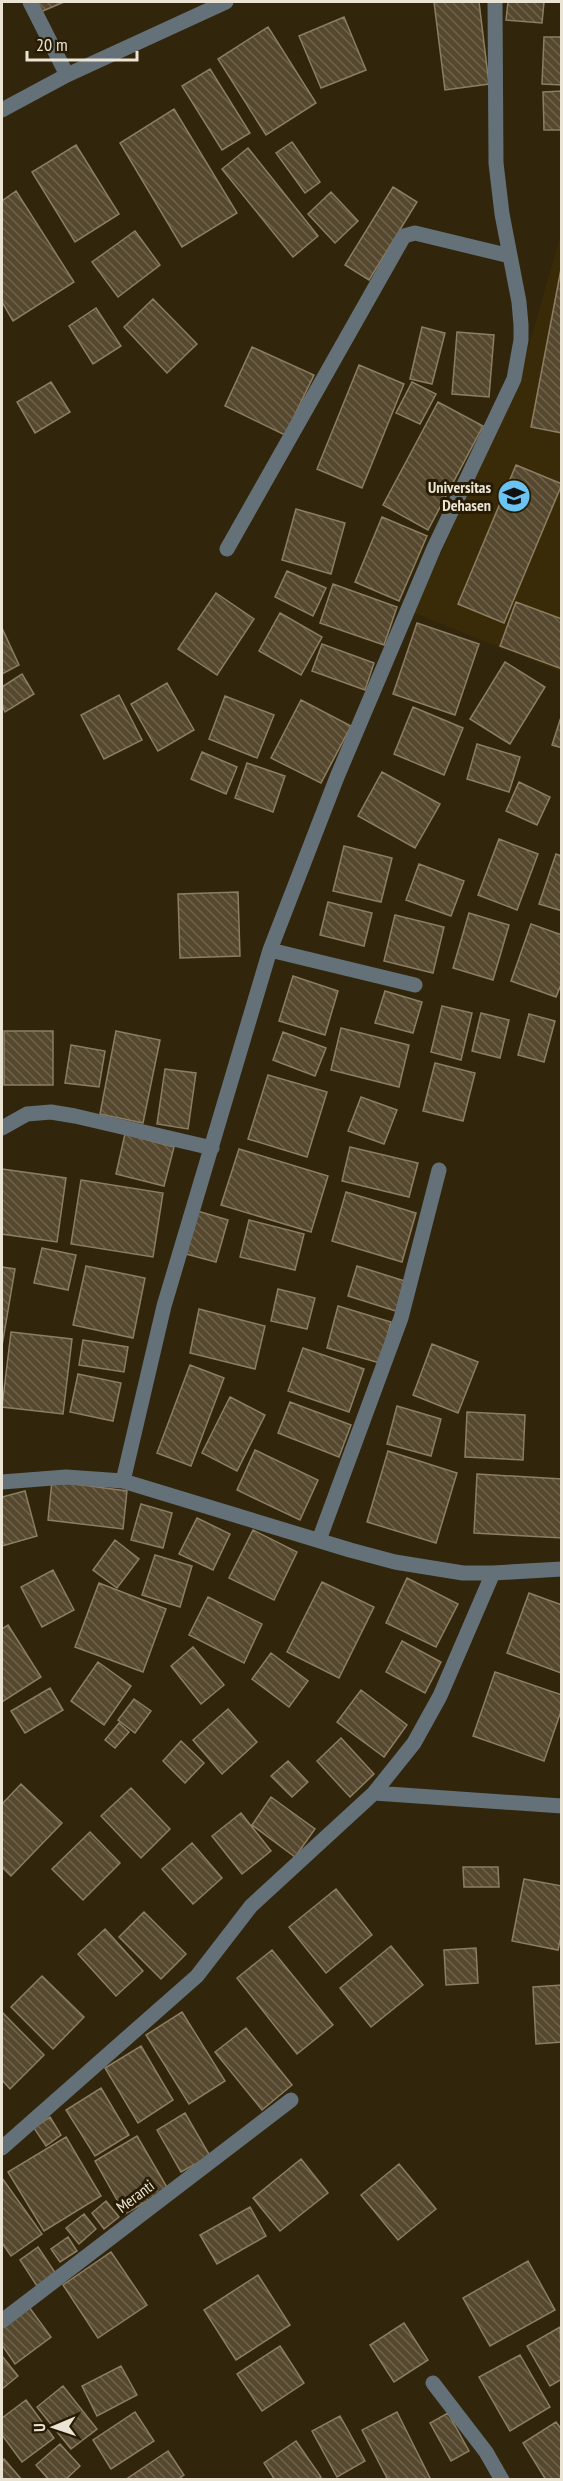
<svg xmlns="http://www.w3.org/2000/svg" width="563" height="2481" font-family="'PT Sans Narrow',sans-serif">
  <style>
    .built { fill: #392b08 }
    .building { fill: url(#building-back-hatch); stroke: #8c7e62; stroke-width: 1.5 }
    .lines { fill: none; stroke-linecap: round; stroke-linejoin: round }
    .minor { stroke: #647179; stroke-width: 15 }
    .labels { text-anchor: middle; stroke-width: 6; stroke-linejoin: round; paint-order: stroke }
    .poi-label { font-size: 16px; font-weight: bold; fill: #ebe4d5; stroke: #271c03; text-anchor: end }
    .street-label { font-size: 16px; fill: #ebe4d5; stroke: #271c03 }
  </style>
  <defs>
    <pattern id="building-back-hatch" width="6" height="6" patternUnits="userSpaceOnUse" patternTransform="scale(1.5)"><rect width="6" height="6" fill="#55482e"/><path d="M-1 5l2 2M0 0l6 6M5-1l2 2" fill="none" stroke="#6e624b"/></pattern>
  </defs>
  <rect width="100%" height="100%" fill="#31250b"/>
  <path class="built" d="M561,234V672L414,613L519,379Z"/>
  <path class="building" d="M33,2H64L38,13Z
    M434,2H479L489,84L445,90Z
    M508,2H544L542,23L506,20Z
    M344,17L366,70L321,88L299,36Z
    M268,27L316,103L266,135L218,59Z
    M544,37H562V85L542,84Z
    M210,69L250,133L222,150L182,86Z
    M562,91V130H544L543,92Z
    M174,109L237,213L182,247L120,143Z
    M292,142L320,182L305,193L276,153Z
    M76,145L119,214L75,242L32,172Z
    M248,148L318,236L293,257L222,169Z
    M393,187L417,202L369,280L345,265Z
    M16,191L74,282L13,321L2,302V201Z
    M331,192L358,221L335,243L308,214Z
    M135,231L160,265L118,297L92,262Z
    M561,269H562V433L531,427Z
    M153,299L197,344L167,373L124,327Z
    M96,308L121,346L93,364L69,326Z
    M422,327L445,333L432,384L410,379Z
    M457,332L494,335L489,397L452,394Z
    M252,347L314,375L285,435L225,406Z
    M359,365L404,384L362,488L317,469Z
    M51,382L70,412L35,433L17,402Z
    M412,382L436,394L420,424L396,413Z
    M438,402L483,426L428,530L383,505Z
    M516,465L562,484L504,623L458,604Z
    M296,509L345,523L331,574L282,560Z
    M382,517L427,536L399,601L355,582Z
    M287,571L326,588L313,616L275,597Z
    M333,584L397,607L384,645L320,623Z
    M216,593L254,619L217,675L178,649Z
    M516,602L562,619V669L500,646Z
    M280,613L322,637L301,675L259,651Z
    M417,623L479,644L455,715L393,694Z
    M2,628L19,665L2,674Z
    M322,644L374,663L365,690L312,671Z
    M505,662L545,687L510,744L470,719Z
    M22,674L34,694L5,712L2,705V687Z
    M167,683L194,730L158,751L131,704Z
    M119,695L142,740L104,759L81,715Z
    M225,696L274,715L257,758L209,739Z
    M301,700L351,726L321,783L271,758Z
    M413,707L463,728L444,775L394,754Z
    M562,714V748L552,745Z
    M477,744L520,757L509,792L467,779Z
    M202,752L237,767L226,794L191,779Z
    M247,763L285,776L273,812L235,798Z
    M382,772L440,804L415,848L358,816Z
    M519,782L550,797L537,825L506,811Z
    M499,839L538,854L517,910L478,895Z
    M344,846L392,858L381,902L333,891Z
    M556,854L562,856V911L539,904Z
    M419,864L464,881L451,916L406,900Z
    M238,892L240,956L180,958L178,894Z
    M328,902L372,913L364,946L320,935Z
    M469,913L509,925L493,980L453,968Z
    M395,915L444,927L433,973L384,961Z
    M531,924L562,935V982L556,997L511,981Z
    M293,976L338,991L325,1035L279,1021Z
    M385,991L422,1002L413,1033L375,1023Z
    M442,1006L472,1013L461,1060L431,1052Z
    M481,1013L509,1020L500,1058L472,1051Z
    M529,1014L555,1021L544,1062L518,1055Z
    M341,1028L409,1045L399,1087L331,1070Z
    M4,1031H53V1085H4Z
    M116,1031L160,1040L143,1123L100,1114Z
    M283,1032L326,1048L315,1076L273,1060Z
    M71,1045L105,1051L99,1087L65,1083Z
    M435,1063L475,1073L463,1121L423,1111Z
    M165,1069L196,1073L188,1129L157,1124Z
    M268,1075L327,1092L307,1157L248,1139Z
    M361,1097L397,1110L384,1144L348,1131Z
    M125,1134L174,1147L164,1186L116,1174Z
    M350,1147L418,1163L409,1197L342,1181Z
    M239,1149L328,1176L311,1232L221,1205Z
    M2,1169L66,1178L57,1242L2,1234Z
    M81,1180L163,1193L153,1257L71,1244Z
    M346,1192L416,1213L402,1262L332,1241Z
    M194,1210L228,1220L216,1262L182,1253Z
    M249,1220L304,1234L295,1270L240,1257Z
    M42,1248L76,1255L68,1290L34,1283Z
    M86,1266L145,1278L133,1338L73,1325Z
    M357,1266L408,1282L399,1312L348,1296Z
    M2,1267L15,1269L2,1346Z
    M278,1289L315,1298L307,1329L271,1321Z
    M338,1306L391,1322L380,1363L327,1348Z
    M199,1309L265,1326L255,1369L190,1353Z
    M11,1332L72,1339L63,1414L2,1407Z
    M83,1340L128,1347L124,1372L79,1365Z
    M432,1344L478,1362L458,1413L413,1395Z
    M303,1348L364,1369L349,1412L288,1391Z
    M190,1365L224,1378L191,1466L157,1453Z
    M78,1374L121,1383L113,1421L70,1412Z
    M230,1397L265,1415L237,1471L202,1453Z
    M290,1402L351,1425L339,1457L278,1433Z
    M397,1406L441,1419L431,1456L387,1444Z
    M467,1412L525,1415L523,1460L465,1457Z
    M255,1450L318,1480L300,1520L237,1490Z
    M388,1451L457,1473L436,1543L367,1522Z
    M477,1474L562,1479V1538L474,1533Z
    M52,1481L127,1491L123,1529L48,1520Z
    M25,1491L37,1536L2,1546V1497Z
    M141,1504L172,1513L163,1548L131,1540Z
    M197,1518L230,1534L213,1570L179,1554Z
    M253,1530L297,1552L274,1600L229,1578Z
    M115,1540L139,1559L117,1588L93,1570Z
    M155,1555L192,1566L180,1607L142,1595Z
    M53,1570L74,1610L42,1627L21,1587Z
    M407,1578L458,1604L436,1647L386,1623Z
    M322,1582L374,1607L339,1678L287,1652Z
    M99,1583L166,1609L143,1672L75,1647Z
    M529,1593L562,1605L561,1673L507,1653Z
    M208,1597L262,1624L244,1663L189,1635Z
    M8,1625L41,1677L2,1702V1629Z
    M402,1641L441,1662L425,1693L386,1672Z
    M193,1647L224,1685L201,1704L171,1666Z
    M271,1653L308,1681L289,1707L252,1679Z
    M98,1662L131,1686L104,1725L71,1701Z
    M495,1672L562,1695V1708L544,1761L473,1736Z
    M50,1688L63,1710L25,1733L11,1711Z
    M361,1690L407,1725L384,1757L337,1722Z
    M134,1699L151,1711L135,1733L118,1720Z
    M228,1709L257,1742L222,1774L193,1740Z
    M119,1723L129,1732L115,1748L105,1740Z
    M341,1738L374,1774L350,1797L317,1761Z
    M181,1741L204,1763L185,1783L163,1761Z
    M288,1761L308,1782L292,1797L271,1776Z
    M21,1784L62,1823L11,1876L2,1867V1804Z
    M131,1788L170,1829L141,1858L101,1816Z
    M271,1797L315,1829L295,1857L252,1825Z
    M241,1813L271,1851L242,1874L212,1836Z
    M90,1832L120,1863L83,1900L52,1869Z
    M192,1843L222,1878L193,1904L162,1869Z
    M463,1867H498L499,1887H464Z
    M524,1879L562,1886V1932L558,1950L512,1941Z
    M336,1889L372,1935L326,1973L289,1927Z
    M144,1912L186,1954L161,1979L119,1937Z
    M105,1929L143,1971L116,1996L78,1954Z
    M391,1946L423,1985L371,2027L340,1988Z
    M476,1948L478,1983L446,1985L444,1950Z
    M272,1950L333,2025L297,2054L237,1978Z
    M42,1976L84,2017L53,2049L11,2007Z
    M562,1985V2042L536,2044L533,1987Z
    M2,2012L44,2055L10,2089L2,2080Z
    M182,2012L225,2081L189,2104L146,2035Z
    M246,2028L292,2085L262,2110L215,2052Z
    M141,2046L173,2100L138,2123L105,2068Z
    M101,2088L129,2135L95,2156L66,2110Z
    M185,2113L210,2156L181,2172L157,2130Z
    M50,2117L61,2135L46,2146L34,2128Z
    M137,2136L168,2189L125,2214L95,2161Z
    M66,2137L101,2196L44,2231L8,2172Z
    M301,2159L328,2193L280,2231L253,2198Z
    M399,2164L436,2209L398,2240L361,2195Z
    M2,2178L42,2234L11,2256L2,2243Z
    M106,2201L119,2217L104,2229L92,2213Z
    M250,2207L266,2236L217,2264L200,2235Z
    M84,2214L96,2229L79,2244L66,2228Z
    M68,2237L77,2251L60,2262L51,2249Z
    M38,2247L56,2274L37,2286L20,2260Z
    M111,2252L147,2305L98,2338L63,2285Z
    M528,2261L555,2310L490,2346L463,2298Z
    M258,2275L290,2325L236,2360L204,2310Z
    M29,2307L51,2337L15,2364L2,2345V2328Z
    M404,2323L428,2360L394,2382L370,2345Z
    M560,2327L562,2379L550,2386L527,2346Z
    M280,2346L304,2383L262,2411L237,2374Z
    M520,2355L550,2407L510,2431L479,2377Z
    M2,2356L18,2376L2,2389Z
    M121,2366L137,2395L97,2416L82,2386Z
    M63,2386L97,2429L71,2449L37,2407Z
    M26,2400L54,2438L22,2462L2,2435V2418Z
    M135,2412L154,2441L111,2469L93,2440Z
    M397,2412L431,2480H388L362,2430Z
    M448,2413L469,2451L451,2461L430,2423Z
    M340,2416L365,2461L337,2477L312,2431Z
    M556,2422L562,2430V2480H546L523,2443Z
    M296,2441L321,2477L317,2480H275L264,2463Z
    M60,2444L80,2466L65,2480H49L36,2465Z
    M168,2451L184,2475L177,2480H125Z
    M4,2459L22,2480H2V2461Z"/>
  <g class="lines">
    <path class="minor" d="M30,2L67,75
      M2,110L67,75L226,2
      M227,549L404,236L415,233L510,256
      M270,950L415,985
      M2,1128L27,1114L51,1112L75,1116L212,1148
      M123,1481L164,1306L270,950L337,777L434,548L514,379L521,340V325L519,302L502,214L496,163L495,2
      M2,1482L66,1477L123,1481L350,1550L395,1562L463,1573H493L562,1569
      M319,1540L401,1318L439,1170
      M374,1793L562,1806
      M2,2148L197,1976L251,1906L374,1793L414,1743L440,1696L493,1573
      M2,2321L291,2100
      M433,2383L486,2452L502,2480"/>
  </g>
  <defs>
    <g id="university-disc" transform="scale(1.725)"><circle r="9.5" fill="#6ac3f1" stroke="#271c03"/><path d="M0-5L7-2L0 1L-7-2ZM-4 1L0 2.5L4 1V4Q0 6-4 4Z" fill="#111"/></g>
  </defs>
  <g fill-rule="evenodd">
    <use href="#university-disc" x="514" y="496"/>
  </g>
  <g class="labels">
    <g class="poi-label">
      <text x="491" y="493">Universitas<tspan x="491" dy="18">Dehasen</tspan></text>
    </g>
    <g class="street-label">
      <text transform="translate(135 2196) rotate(-37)" y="6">Meranti</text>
    </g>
  </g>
  <rect width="563" height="2481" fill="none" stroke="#ebe4d5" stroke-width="6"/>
  <g transform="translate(54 2427) rotate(268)" stroke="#271c03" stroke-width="4.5" paint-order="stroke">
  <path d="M0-4.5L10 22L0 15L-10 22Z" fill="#ebe4d5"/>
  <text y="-9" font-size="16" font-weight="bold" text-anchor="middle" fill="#ebe4d5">U</text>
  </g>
  <path d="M27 51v9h110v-9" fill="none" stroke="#ebe4d5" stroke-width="3"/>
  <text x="36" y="51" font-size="18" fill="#ebe4d5" stroke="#271c03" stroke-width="4.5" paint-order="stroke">20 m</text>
</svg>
